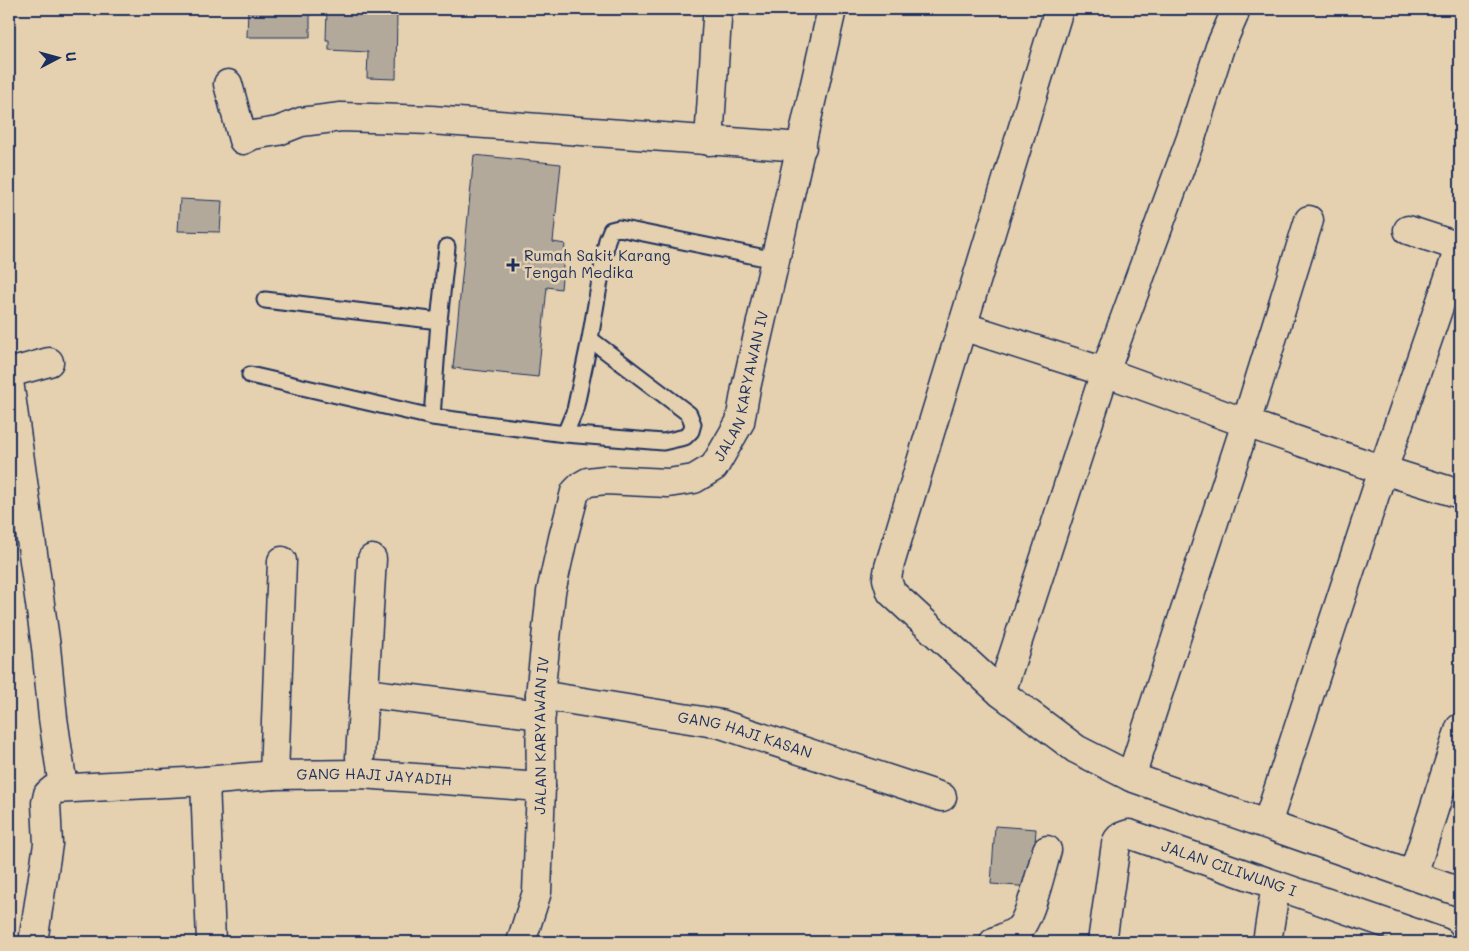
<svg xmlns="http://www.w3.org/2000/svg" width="1469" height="951" font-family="Mali,sans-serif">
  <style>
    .building { fill: #b3a99b; stroke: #1b2f5e }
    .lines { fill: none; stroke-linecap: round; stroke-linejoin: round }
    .service-casing { stroke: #1b2f5e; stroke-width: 19 }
    .minor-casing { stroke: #1b2f5e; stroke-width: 31 }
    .service { stroke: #e5d1af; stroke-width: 15 }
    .minor { stroke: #e5d1af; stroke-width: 28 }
    .poi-dot { fill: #1b2f5e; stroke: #e5d1af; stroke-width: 2 }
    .labels { text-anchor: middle; stroke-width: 5; stroke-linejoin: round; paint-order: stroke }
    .poi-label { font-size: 15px; fill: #1b2f5e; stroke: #e5d1af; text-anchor: start }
    .street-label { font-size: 15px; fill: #1b2f5e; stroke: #e5d1af }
  </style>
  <rect width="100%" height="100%" fill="#e5d1af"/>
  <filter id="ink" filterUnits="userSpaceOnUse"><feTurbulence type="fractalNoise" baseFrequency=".02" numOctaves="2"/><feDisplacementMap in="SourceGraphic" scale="10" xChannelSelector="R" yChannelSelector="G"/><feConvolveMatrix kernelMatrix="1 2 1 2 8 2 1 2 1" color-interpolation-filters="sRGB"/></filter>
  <g filter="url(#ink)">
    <path class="building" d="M248,9H310V37H247Z
      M327,9H397L396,79L367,78L368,52L329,50V40H326Z
      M474,155L561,164L553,242L565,244L561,289L547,287L538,377L453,368Z
      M180,199L222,201L220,232L178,231Z
      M995,826L1036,829L1032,887L991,884Z"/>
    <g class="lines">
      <g class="service-casing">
        <path id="service" d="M265,300L439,321
          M250,375L432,417L565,434L575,410L590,339L607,240L611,230L619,228L775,260
          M432,417L439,321L447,247
          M565,434L663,442L685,437L691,431L693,424L689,414L590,339"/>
      </g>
      <g class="minor-casing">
        <g id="minor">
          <path d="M1059,9L889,567L887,579L891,592L1001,693L1076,749L1131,777L1460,892"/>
          <path d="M228,84L243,140L253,135L278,131L301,122L341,117L431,120L802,147"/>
          <path d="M709,141L717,19"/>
          <path d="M1408,230L1460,247"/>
          <path d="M962,326L1105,372L1246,423L1383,470L1460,494"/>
          <path d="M9,373L49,362"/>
          <path d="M9,381L46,647L53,718L63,787"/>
          <path d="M365,693L541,715"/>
          <path d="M1001,693L1105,372L1191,138L1220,47L1234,15"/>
          <path id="s1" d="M540,695L721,724L942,797"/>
          <path d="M360,757L372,559"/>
          <path d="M274,775L282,561"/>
          <path d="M1131,777L1246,423L1309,220"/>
          <path d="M205,781L211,942"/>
          <path d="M1267,824L1383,470L1455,260"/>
          <path d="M1413,875L1460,728"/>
          <path id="s2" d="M33,942L48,844L46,803L48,794L54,789L205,781L274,775L361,774L541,787"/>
          <path id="s3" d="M521,942L537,892L541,787L540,695L551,592L563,538L575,492L581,486L588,482L605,480L668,483L694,479L714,467L740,422L746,388L832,9"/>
          <path d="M994,942C1002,938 1011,935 1018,930C1030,920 1042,867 1047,850"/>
          <path id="s4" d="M1102,942L1116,844C1118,837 1122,836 1129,834L1440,942"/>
          <path d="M1267,942L1276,885"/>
        </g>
      </g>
      <use href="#service" class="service"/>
      <use href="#minor" class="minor"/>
    </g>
  </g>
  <path class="poi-dot" d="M510.5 257.5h5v5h5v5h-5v5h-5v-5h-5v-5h5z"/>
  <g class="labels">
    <g class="poi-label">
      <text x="524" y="261">Rumah Sakit Karang<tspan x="524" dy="17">Tengah Medika</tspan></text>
    </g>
    <g class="street-label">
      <text dy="5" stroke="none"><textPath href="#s3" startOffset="689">JALAN KARYAWAN IV</textPath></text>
      <text dy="5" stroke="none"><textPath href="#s3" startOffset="209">JALAN KARYAWAN IV</textPath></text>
      <text dy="5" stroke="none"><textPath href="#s1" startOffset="209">GANG HAJI KASAN</textPath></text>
      <text dy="5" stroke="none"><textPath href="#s2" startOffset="478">GANG HAJI JAYADIH</textPath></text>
      <text dy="5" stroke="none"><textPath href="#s4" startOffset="222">JALAN CILIWUNG I</textPath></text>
    </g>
  </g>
  <rect width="1469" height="951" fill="none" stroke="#e5d1af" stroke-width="30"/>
  <rect x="15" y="15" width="1439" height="921" fill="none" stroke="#1b2f5e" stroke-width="2" filter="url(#ink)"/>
  <g transform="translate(58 58) rotate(84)" stroke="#e5d1af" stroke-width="4" paint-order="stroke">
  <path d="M0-4L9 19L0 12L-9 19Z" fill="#1b2f5e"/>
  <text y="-8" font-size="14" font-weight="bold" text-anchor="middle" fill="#1b2f5e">U</text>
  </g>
</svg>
